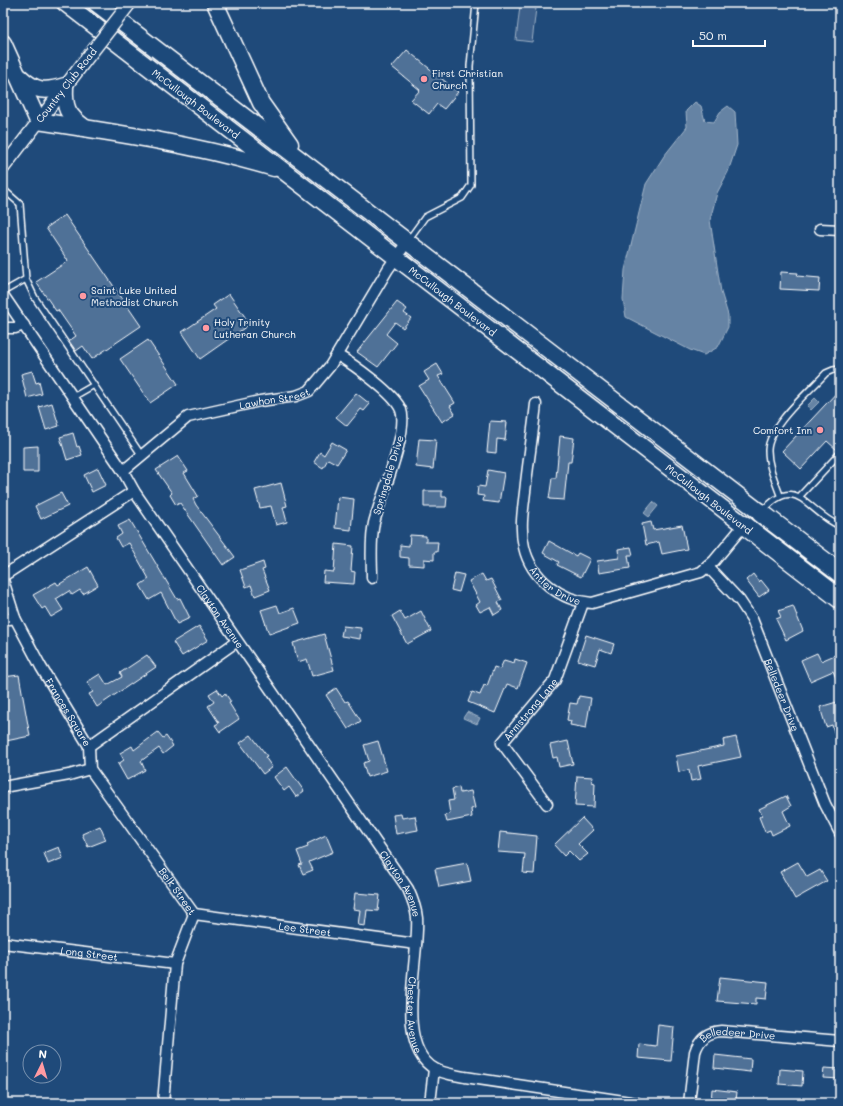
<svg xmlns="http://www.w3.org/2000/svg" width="843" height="1106" font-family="Mali,sans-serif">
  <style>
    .green { fill: #3c618b; stroke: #9eb0c5 }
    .water { fill: #6583a4; stroke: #a3b5c8 }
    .building { fill: #507197; stroke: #fff }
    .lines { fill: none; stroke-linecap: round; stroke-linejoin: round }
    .service-casing { stroke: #fff; stroke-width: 8 }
    .minor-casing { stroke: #fff; stroke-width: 13 }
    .tertiary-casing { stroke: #fff; stroke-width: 15 }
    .trunk-casing { stroke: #fff; stroke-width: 19 }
    .motorway-casing { stroke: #fff; stroke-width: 21 }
    .service { stroke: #1f4a7a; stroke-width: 5 }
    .minor { stroke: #1f4a7a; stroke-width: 10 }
    .tertiary { stroke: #1f4a7a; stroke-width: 12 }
    .trunk { stroke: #1f4a7a; stroke-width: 16 }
    .motorway { stroke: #1f4a7a; stroke-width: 18 }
    .tertiary-bridge-casing { stroke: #fff; stroke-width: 15; stroke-linecap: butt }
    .tertiary-bridge { stroke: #1f4a7a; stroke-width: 12 }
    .poi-dot { fill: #ff9aa2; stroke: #1f4a7a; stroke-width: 1.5 }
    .labels { text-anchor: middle; stroke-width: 4; stroke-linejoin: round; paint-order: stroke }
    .poi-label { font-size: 10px; fill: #fff; stroke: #1f4a7a; text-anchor: start }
    .street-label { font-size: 10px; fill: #fff; stroke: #1f4a7a }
  </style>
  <rect width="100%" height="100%" fill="#1f4a7a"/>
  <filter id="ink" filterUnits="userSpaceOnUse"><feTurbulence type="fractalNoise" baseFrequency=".025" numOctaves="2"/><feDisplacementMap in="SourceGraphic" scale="8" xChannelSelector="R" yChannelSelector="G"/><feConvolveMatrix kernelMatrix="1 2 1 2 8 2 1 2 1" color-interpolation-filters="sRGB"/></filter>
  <g filter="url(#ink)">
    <path class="green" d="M520,6L536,8L532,42L516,40Z"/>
    <path class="water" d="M695,102L701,106L705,121L714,122L720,112L728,106L735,112L737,145L728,172L717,193L710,220L721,292L728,315V327L718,347L704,355L690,350L626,317L623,299L625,270L646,184L664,156L687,127L686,111Z
      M815,398L819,402L811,410L807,406Z
      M653,502L658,506L649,517L644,513Z
      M467,712L480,718L477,724L463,718Z"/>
    <path class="building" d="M407,50L458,92L444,109L437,104L429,114L411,100L420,90L392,67Z
      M65,215L141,326L92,359L83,346L76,351L69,341L76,336L58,310L56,311L36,282L68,261L46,228Z
      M781,272L798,273L797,276L820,278L819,291L780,289Z
      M229,294L250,324L200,359L182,332L216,309L213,305Z
      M397,302L407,309L404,313L411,318L403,328L395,322L386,334L397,343L378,367L357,352Z
      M148,340L178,384L150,403L120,359Z
      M437,364L443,374L438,376L455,403L450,406L455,414L442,422L419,386L429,380L424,372Z
      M32,371L36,383L39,382L42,394L27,398L21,374Z
      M840,389V449L837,450L827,441L801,469L782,451Z
      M356,393L370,404L364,411L361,409L347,426L336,417Z
      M52,403L59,426L46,430L39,407Z
      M490,421L507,422L505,440L497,439L496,453L487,452Z
      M73,433L77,447L79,446L82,455L67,460L60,437Z
      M560,436L574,438L571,462H568L564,500L549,499L552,478H556Z
      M419,439L436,440L433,469L416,467Z
      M332,442L346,450L337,464L328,459L323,468L314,462L320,452L324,455Z
      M38,446V472H23V447Z
      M178,456L188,471L184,473L198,496L193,499L196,505L235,557L223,565L180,503L176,505L170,495L172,493L156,470Z
      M98,468L106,485L92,492L84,475Z
      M488,470L504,473L499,503L483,501L484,496L477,495L478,486L485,487Z
      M281,483L287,506L283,507L287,522L276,525L271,506L260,508L255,490Z
      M424,491H442V497H447L446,507H424Z
      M61,493L68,506L41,519L35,506Z
      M338,497L354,499L351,530L335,528Z
      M130,520L177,599L180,598L190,618L177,624L161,593L149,600L140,585L149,579L129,543L121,547L116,538L122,534L118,526Z
      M651,522L653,530L682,525L687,549L662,554L659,542L646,545L642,524Z
      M410,535L426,536V542H438L437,552H434V560L424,559V566L409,565V558L400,557V545L409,546Z
      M549,541L576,556L578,553L590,559L581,577L557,565L559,562L543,553Z
      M336,544L353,546L351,571L355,572L354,584L323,582L324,571L334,572Z
      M631,547L633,555H628L630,568L599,573L597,561L619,558L618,549Z
      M263,562L265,569L262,570L270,590L255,596L251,585L246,587L240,570Z
      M88,567L98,585L83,594L80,590L72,595L69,591L56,599L63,610L51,617L45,607L42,609L33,595L56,582L58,585Z
      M455,573L464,575L459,592L451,590Z
      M482,574L486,581L491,579L502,600L498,602L502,610L494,615L490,607L480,612L476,605L480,602L469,581Z
      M753,574L759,582L761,580L769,590L759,597L746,580Z
      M277,605L280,613L294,608L300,623L269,634L261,610Z
      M793,606L803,631L786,640L776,619L781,617L778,611Z
      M400,611L405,620L421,611L431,631L407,644L392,616Z
      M199,626L208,640L182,656L173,642Z
      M343,626L361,628L360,639L341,636Z
      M324,634L334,670L312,676L307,659L298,662L293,643Z
      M586,635L614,644L611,653L600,649L595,665L578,660Z
      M817,653L821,661L837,654L840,660V688L833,671L810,681L801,660Z
      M147,655L156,667L97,707L89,694L93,692L87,682L100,674L107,685L122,677L120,673Z
      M515,659L527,663L518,688L507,684L495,713L468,702L472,692L480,695L484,685L487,686L494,667L500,669L504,660L514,663Z
      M19,675L30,736L6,741L3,725V677Z
      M336,688L345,702L348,701L361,721L348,729L326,695Z
      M217,689L222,696L225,693L231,702L229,703L239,719L220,732L215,725L219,723L208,706L214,702L209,694Z
      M579,696L591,698L586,728L570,725L571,721L567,720L570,703L577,704Z
      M840,701V745L838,746L832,725L826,727L820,707Z
      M158,732L163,738L166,736L173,746L163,754L159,748L141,761L145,770L127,780L118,764L124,760L120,753L132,746L134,750Z
      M251,735L267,756L265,757L272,767L263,774L240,743Z
      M736,737L741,757L698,766L701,779L691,781L689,770L679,772L676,756L724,746L723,740Z
      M378,741L387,771L367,777L363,763L369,761L364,745Z
      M568,741L573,764L559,767L557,757L553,758L550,745Z
      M287,767L304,791L296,797L289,787L284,791L274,777Z
      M577,776L593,777L592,782L595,783L594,807L575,806Z
      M459,787L460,793L471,791L475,808L471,809L472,817L447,822L445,815L450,814L448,801L454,800L452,789Z
      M786,796L791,806L783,811L790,826L772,835L770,830L765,832L759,817L762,815L759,809Z
      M401,814L402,818L415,816L418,830L396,834L393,815Z
      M582,818L593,830L578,844L588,854L579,861L569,851L564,856L554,845Z
      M100,826L106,840L88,847L82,834Z
      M500,832L537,836L534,874L523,873L525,854L498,852Z
      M326,835L333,852L309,862L313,870L303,874L299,865L302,864L297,851L308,847L307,844Z
      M59,847L63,858L48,864L44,853Z
      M798,862L807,877L820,870L827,881L795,899L780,872Z
      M467,863L471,881L439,887L435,869Z
      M355,893L380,895L378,911L367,910L365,926L358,925L360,910L353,909Z
      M720,977L768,982L766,999L756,998V1004L717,1001Z
      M658,1025L674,1027L671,1061L638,1058L639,1044L656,1046Z
      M715,1055L751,1059L750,1072L714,1068Z
      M824,1068L840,1069V1079L823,1078Z
      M780,1069L803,1071L802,1086L779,1084Z
      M712,1089L737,1092L736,1101L733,1100L732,1103H711Z"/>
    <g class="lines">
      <g class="service-casing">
        <path id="service" d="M3,189L20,204L26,279L3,292
          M409,239L425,217L462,198L471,185L470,66L476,3
          M26,279L35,298L142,456
          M73,397L94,385
          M780,495C775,481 768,466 768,450C769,425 809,392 826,373L833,370L840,369
          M799,497L840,453
          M763,511C797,472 806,512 840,526"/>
      </g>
      <g class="minor-casing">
        <g id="minor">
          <path d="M820,229L840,230"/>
          <path id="s1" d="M3,295L123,471L134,491L408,889C412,898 416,907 417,918C420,957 393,1046 435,1069C444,1074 455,1075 465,1077L637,1103"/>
          <path d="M3,328H15L24,325"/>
          <path d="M337,355C353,364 395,394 401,410C409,432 380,498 374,523C370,541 372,560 372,578"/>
          <path id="s2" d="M536,404C533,431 529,457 526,483C524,504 519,526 524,547C531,578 561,601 592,603L701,572L714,561L744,525"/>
          <path id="s3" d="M123,471L188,417L260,401L296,396L309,391L330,366L388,269L407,242"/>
          <path id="s4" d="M708,567L740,601L752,619L825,804L840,833"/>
          <path d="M3,576L134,491"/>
          <path id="s5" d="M3,580L15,618L41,667L89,746L90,769L194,914L175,964L163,1103"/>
          <path d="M3,620L15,618"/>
          <path d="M89,746L236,642"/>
          <path d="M3,787L69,775L90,769"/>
          <path id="s6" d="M547,804L502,743L555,680L583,603"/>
          <path id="s7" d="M194,914L416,944"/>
          <path id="s8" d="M3,943L175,964"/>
          <path d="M430,1103L434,1069"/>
          <path id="s9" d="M689,1103L695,1052C699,1039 707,1032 721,1031L840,1041"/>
        </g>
      </g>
      <g class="tertiary-casing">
        <path id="tertiary" d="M3,168L84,62"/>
      </g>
      <g class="trunk-casing">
        <g id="trunk">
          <path id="s10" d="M65,3L744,525"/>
          <path d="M96,3L761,513"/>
          <path d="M215,3L261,103L290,144"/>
          <path d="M3,43L38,121C118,133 197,145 274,168"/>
          <path d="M20,77C36,92 45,92 65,86C64,108 67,115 85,128"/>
        </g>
      </g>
      <g class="motorway-casing">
        <path id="motorway" d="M761,513L840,573
          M744,525L840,599"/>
      </g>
      <use href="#service" class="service"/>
      <use href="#minor" class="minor"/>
      <use href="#tertiary" class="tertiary"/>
      <use href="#trunk" class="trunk"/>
      <use href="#motorway" class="motorway"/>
      <g class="tertiary-bridge-casing">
        <path id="tertiary-bridge" d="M84,62L130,3"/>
      </g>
      <use href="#tertiary-bridge" class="tertiary-bridge"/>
    </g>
  </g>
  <g class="poi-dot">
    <circle cx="424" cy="79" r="4"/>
    <circle cx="83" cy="296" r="4"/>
    <circle cx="206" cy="328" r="4"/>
    <circle cx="820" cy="430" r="4"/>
  </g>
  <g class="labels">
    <g class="poi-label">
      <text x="432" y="77">First Christian<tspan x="432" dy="12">Church</tspan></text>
      <text x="91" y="294">Saint Luke United<tspan x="91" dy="12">Methodist Church</tspan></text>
      <text x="214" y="326">Holy Trinity<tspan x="214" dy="12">Lutheran Church</tspan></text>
      <text x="812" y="434" text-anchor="end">Comfort Inn</text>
    </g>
    <g class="street-label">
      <text transform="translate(66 85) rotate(-52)" y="4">Country Club Road</text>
      <text dy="4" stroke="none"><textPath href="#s10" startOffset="165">McCullough Boulevard</textPath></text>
      <text dy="4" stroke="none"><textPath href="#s10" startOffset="489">McCullough Boulevard</textPath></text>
      <text dy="4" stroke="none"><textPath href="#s3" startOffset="173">Lawhon Street</textPath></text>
      <text transform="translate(388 475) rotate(-73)" y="4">Springdale Drive</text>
      <text transform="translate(709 499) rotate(38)" y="4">McCullough Boulevard</text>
      <text dy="4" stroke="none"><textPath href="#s2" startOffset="196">Antler Drive</textPath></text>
      <text dy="4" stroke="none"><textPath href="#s1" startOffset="388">Clayton Avenue</textPath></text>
      <text dy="4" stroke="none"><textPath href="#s4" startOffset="150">Belledeer Drive</textPath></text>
      <text dy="4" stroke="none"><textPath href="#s6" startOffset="120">Armstrong Lane</textPath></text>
      <text dy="4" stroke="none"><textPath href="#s5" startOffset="148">Frances Square</textPath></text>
      <text dy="4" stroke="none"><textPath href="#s1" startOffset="711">Clayton Avenue</textPath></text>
      <text dy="4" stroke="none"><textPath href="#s5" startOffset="361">Belk Street</textPath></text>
      <text dy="4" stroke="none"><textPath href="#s7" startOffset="112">Lee Street</textPath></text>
      <text dy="4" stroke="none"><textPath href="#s8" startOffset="87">Long Street</textPath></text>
      <text dy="4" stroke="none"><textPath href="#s1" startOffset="847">Chester Avenue</textPath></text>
      <text dy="4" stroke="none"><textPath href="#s9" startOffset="103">Belledeer Drive</textPath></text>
    </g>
  </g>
  <rect width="843" height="1106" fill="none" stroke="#1f4a7a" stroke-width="16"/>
  <rect x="8" y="8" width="827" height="1090" fill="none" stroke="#fff" stroke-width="1.5" filter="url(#ink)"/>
  <g transform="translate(42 1064) rotate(5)"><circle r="19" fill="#1f4a7a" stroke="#7992af"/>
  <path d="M0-3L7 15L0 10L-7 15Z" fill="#ff9aa2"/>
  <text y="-6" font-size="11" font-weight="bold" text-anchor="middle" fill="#ffffff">N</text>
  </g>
  <path d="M693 40v6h72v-6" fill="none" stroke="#ffffff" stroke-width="2"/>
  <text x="699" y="40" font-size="12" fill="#ffffff" stroke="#1f4a7a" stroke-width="3" paint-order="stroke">50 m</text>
</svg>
